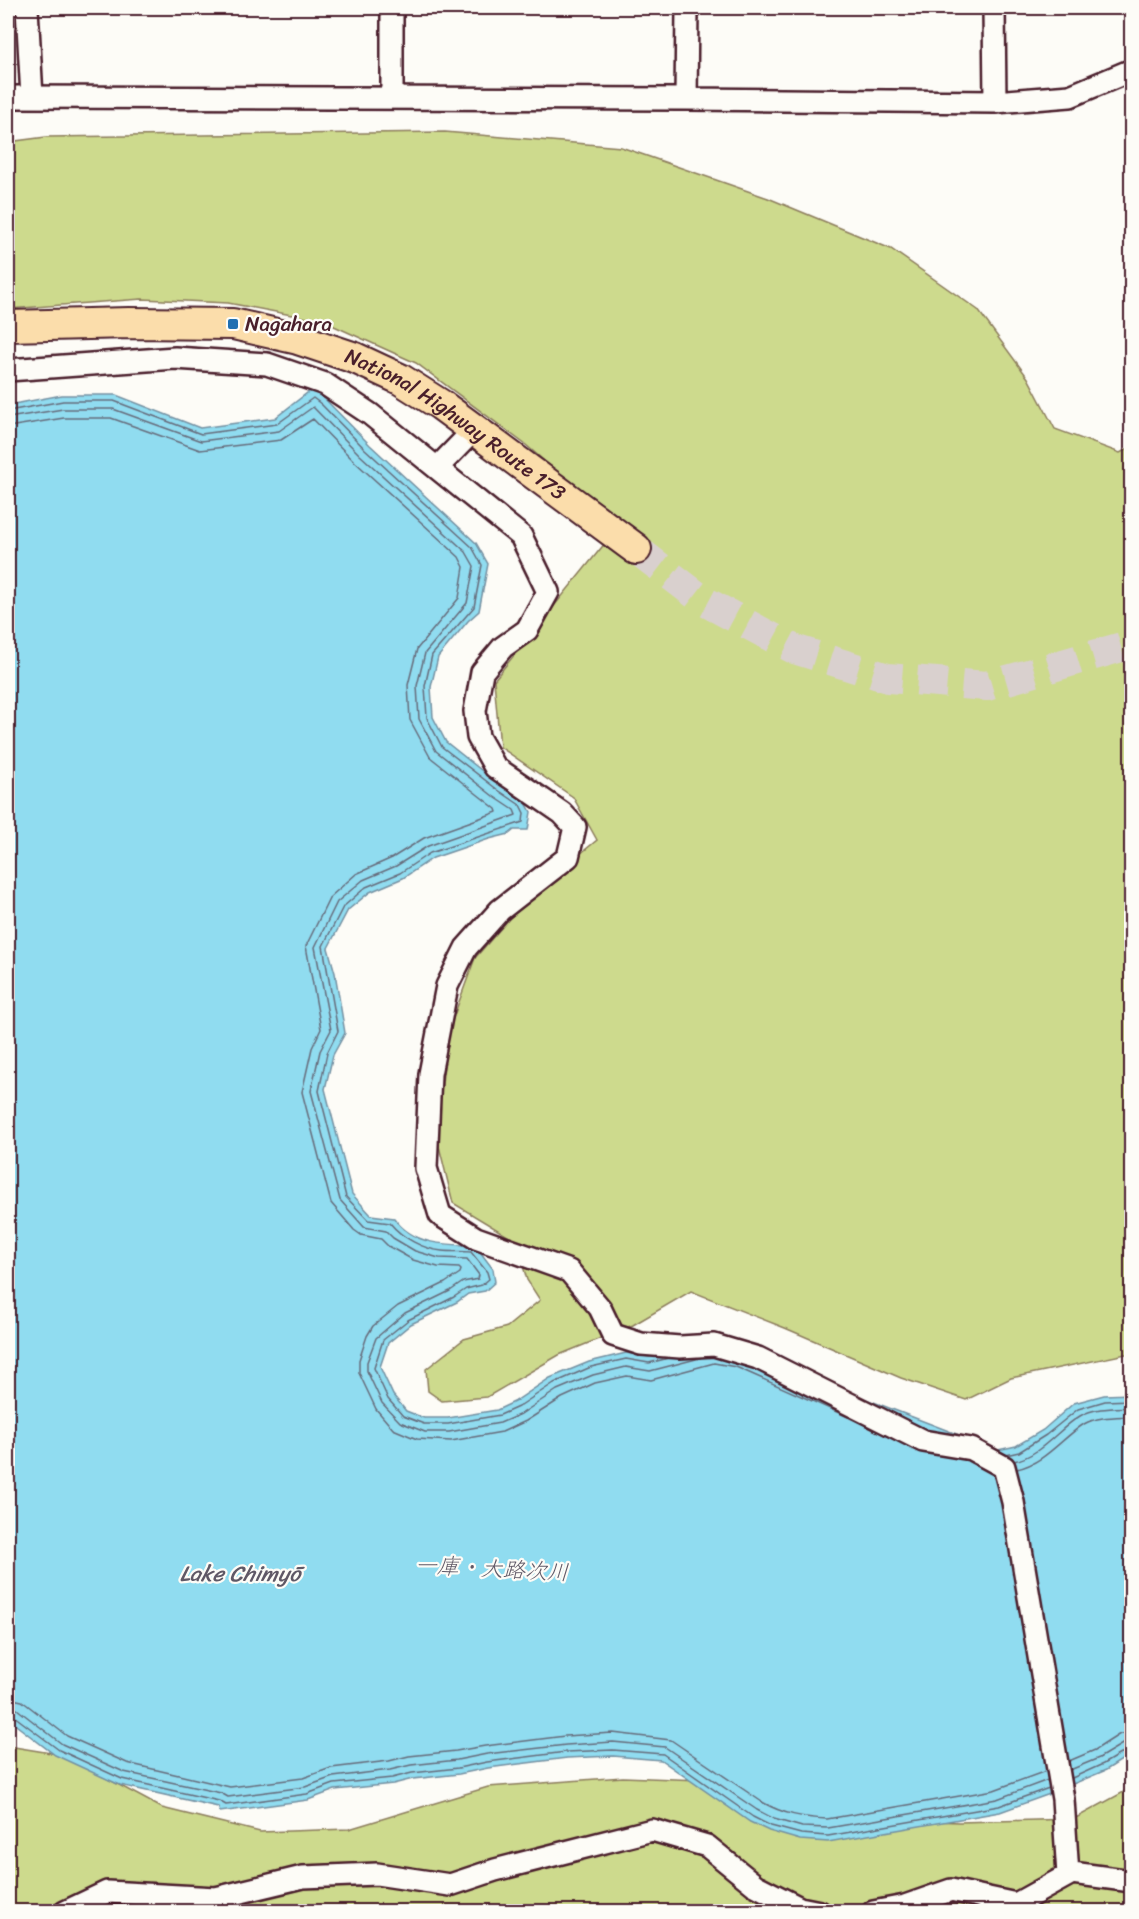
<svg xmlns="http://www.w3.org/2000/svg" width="1139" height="1919" font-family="Sriracha,'Klee One',sans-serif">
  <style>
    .green { fill: #cdda8d; stroke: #8c7c5c; stroke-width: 1.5 }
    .water { fill: #90dcf0; stroke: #7490a1; stroke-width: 1.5 }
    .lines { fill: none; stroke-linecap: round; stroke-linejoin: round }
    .shore { stroke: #666b7a; stroke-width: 1.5 }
    .highway-tunnel { stroke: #d9d0ce; stroke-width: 30; stroke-dasharray: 30 15; stroke-linecap: butt }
    .minor-casing { stroke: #4a1f2b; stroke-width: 26 }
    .highway-casing { stroke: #4a1f2b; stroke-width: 34 }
    .minor { stroke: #fdfcf7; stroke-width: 21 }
    .highway { stroke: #fbddab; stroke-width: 30 }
    .poi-dot { fill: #1f6fb2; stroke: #fdfcf7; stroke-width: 2 }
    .labels { text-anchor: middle; stroke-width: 4.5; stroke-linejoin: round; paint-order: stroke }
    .poi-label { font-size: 21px; fill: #4a1f2b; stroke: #fdfcf7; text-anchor: start }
    .street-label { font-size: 21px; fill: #4a1f2b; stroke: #fdfcf7 }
    .water-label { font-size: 22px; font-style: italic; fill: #5f5866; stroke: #fdfcf7 }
  </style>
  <rect width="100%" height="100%" fill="#fdfcf7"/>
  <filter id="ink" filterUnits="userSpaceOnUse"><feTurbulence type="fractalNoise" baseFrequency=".0167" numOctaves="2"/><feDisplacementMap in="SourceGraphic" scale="12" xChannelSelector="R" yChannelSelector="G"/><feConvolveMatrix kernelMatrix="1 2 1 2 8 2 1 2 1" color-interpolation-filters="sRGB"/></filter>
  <g filter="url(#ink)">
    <path class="green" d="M445,132L621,147L768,198L891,249L978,310L1028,378L1055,429L1120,453L1131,447V1353L1011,1378L966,1400L901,1378L785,1328L691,1291L633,1325L559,1355L487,1397L442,1401L428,1391L426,1369L464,1339L507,1327L540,1300L527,1280L516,1241L453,1203L436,1134L448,1032L475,958L530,895L597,840L573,797L500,747L494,680L619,526L526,445L416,363L323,321L228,303L142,299L8,309V142L46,137Z
      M8,1746L63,1755L162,1808L260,1832L349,1829L488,1787L623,1777L725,1781L846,1818L959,1822L1074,1819L1131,1788V1911H9L8,1906Z"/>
    <path class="water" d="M311,390L325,399L370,445L476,543L488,564L479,611L468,621L438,657L431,687L433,717L446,742L501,786L525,801L531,812L528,830H514L509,834L489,839L433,858L403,878L370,892L348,910L328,948L335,973L345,1033L333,1055L325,1089L352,1194L371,1215L394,1218C412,1245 445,1245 475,1245L493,1269L495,1282L485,1291L468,1294L457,1302L411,1324L388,1343L380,1367L393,1395L406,1411L424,1418H448L497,1410L514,1402L550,1378L589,1362L626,1353L649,1357L713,1340L742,1345L858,1396L998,1450L1016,1446L1043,1430L1074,1403L1104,1395L1131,1394V1754L1106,1770L1047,1795L1000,1812L828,1842L800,1840L769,1831L750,1822L661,1760L613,1756L567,1758L488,1768L459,1774L413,1779L393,1784L335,1790L308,1800L220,1812L218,1807L120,1785L55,1755L8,1719V405L62,395H116L200,428L275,418Z"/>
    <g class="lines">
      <path class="shore" d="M8,411L63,401H114L201,434L277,424L313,398L321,404L365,449L472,547L482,565L474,607L432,655L425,686L427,718L442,747L498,790L520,805L524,813L523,822L430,853L400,873L366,887L343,907L323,946L338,1031L327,1053L319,1091L346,1197L368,1220L390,1223C402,1238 423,1249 442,1251C451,1252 462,1251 471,1252L487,1272L489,1279L482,1285L466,1289L454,1297L408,1320L383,1340L374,1368L388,1399L403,1416L424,1424H448L500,1415L518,1407L554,1383L591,1367L626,1359L649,1363L669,1358
        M8,418L63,409H113L201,441L279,431L313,407L360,455L466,552L474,566L467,603L425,653L417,686L419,719L436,751L493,796L514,810L516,815L428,846L396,866L363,880L337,902L315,947L331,1030L320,1051L311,1091L340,1200L364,1227L386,1231L393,1238L415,1251L439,1258L467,1259L479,1275L478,1279L463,1282L450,1291L405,1313L376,1338L367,1362V1371L382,1403L400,1422L425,1432H449L500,1423L521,1414L557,1390L593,1375L626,1367L650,1371L700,1358
        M8,427L64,418H111L200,450L281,440L313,419L354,461L445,544L459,557L464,567L459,598L417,649L408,685L410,720L430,757L496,809L497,812L424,838L392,858L356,874L330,897L306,946L321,1029L312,1048L302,1092L331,1203L354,1230L361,1235L381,1239L388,1246L413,1260L438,1267L459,1268L461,1270L460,1273L445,1283L398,1306L373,1326L367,1336L359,1360V1373L376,1409L393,1429L417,1439L451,1441L502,1432L526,1421L562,1398L595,1383L627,1376L651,1380L714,1363L736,1367L848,1417
        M1006,1455L1019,1452L1046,1435L1078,1409L1105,1401L1132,1400
        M1014,1461C1042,1455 1058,1429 1080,1416C1095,1407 1115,1408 1132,1407
        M1017,1469C1045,1463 1062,1438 1084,1424C1098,1416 1117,1417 1132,1416
        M8,1698L22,1701L67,1736L127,1763L230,1787L303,1778L331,1768L389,1761L409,1756L456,1751L485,1746L565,1736L613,1733L671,1740L762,1802C783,1814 803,1818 827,1819L994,1790L1046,1771
        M8,1707L17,1709L62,1744L124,1772L221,1793L228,1797L305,1787L333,1777L390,1770L411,1765L457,1760L487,1754L566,1745L613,1742L665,1747L757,1810L774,1819L802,1827L828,1828L997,1799L1048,1780
        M8,1714L14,1716L59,1750L122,1779L219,1801L226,1805L307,1794L334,1784L392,1778L412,1773L458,1768L487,1762L566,1752L613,1750L663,1754L753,1817L771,1826L801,1834L828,1836L999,1806L1049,1788
        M1069,1761L1095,1750L1120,1734L1132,1733
        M1070,1770L1099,1758L1124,1743L1132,1742
        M1072,1778L1103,1764L1127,1750L1132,1749"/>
      <path class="highway-tunnel" d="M636,549L704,601L794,649L888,678L987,686L1132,644"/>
      <g class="minor-casing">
        <path id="minor" d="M27,8L32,97
          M994,8L995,102
          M8,97L686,99L995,102L1070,96L1132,70
          M392,98V8
          M686,99L687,8
          M8,370L175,358L267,364L325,384L370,414L521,536L548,592L527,630L503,647L482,672L475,711L478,737L495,767L562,813L575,827L568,857L500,910L466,948L447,986L430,1074L426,1168L440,1215L476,1238L569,1271L600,1308L613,1335L641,1344L680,1347L714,1345L758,1358L923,1441L971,1449L1004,1467L1013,1502L1063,1799L1068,1875
          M437,468L474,430
          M65,1912L107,1892L216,1898L303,1877L377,1874L450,1885L495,1870L652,1830L707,1846L755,1885L800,1908L820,1912
          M873,1912L905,1906L951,1890L1016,1904L1072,1873L1132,1881"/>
      </g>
      <g class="highway-casing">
        <g id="highway">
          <path id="s1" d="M8,326L129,323L233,324L298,339L355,358L400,379L441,405L636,549"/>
        </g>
      </g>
      <use href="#minor" class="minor"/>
      <use href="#highway" class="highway"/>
    </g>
  </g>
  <rect class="poi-dot" x="227" y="318" width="12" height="12" rx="3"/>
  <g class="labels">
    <g class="poi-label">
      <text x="245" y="331">Nagahara</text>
    </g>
    <g class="street-label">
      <text dy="7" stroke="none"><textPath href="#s1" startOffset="472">National Highway Route 173</textPath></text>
    </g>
    <g class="water-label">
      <text transform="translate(492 1568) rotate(3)" y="8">一庫・大路次川</text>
      <text x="240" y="1581">Lake Chimyō</text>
    </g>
  </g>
  <rect width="1139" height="1919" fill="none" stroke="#fdfcf7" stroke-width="30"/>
  <rect x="15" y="15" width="1109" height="1889" fill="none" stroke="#4a1f2b" stroke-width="2" filter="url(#ink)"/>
</svg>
